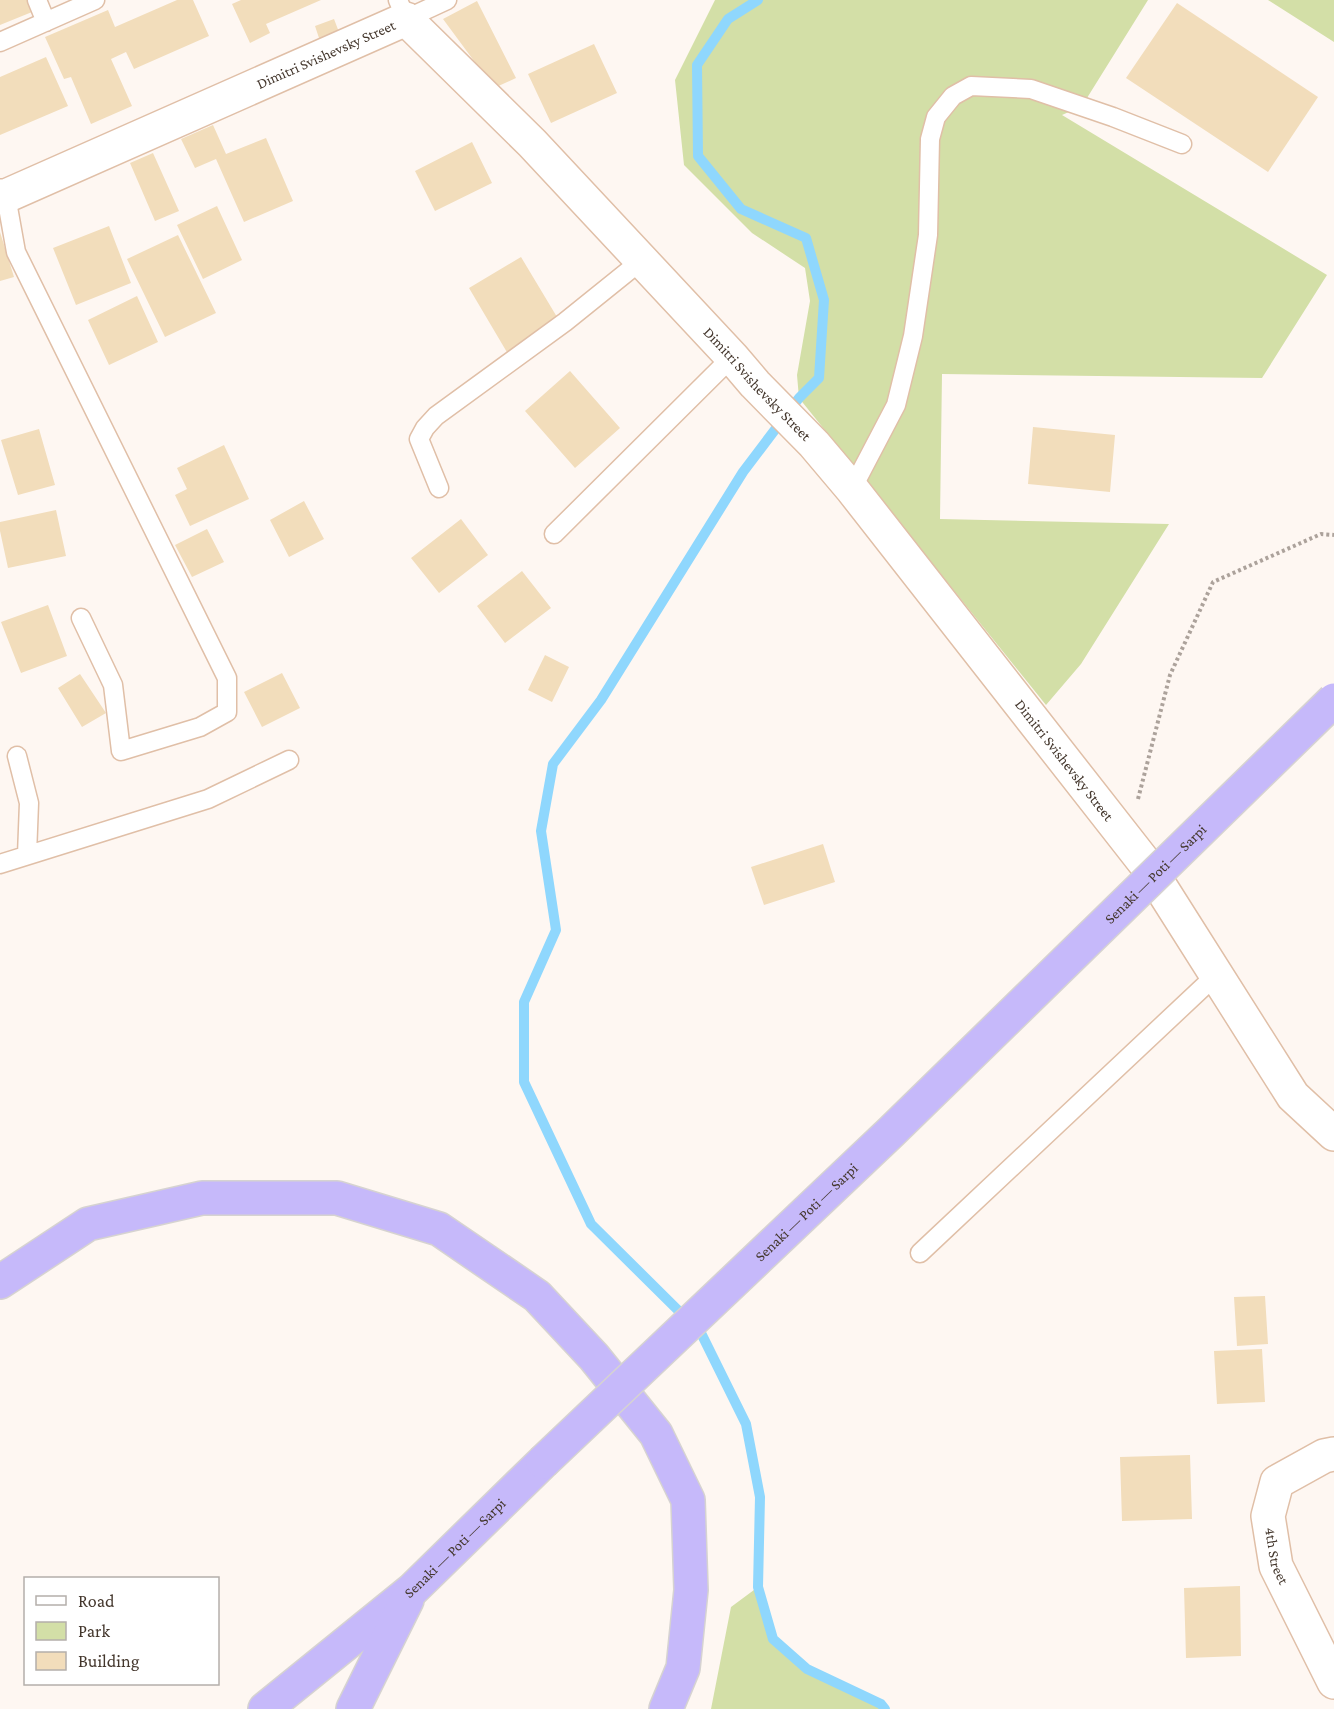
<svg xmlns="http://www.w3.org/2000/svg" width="1334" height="1709" font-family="'Crimson Pro',serif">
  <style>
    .green { fill: #d3dfa7 }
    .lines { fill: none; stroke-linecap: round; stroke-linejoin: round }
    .stream { stroke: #8fd7fd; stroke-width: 10 }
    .building { fill: #f2ddbb }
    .lane-casing { stroke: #e0bfa7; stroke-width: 21 }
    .street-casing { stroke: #e0bfa7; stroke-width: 36 }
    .highway-casing { stroke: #d6d3d1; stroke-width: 36 }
    .path { stroke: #aca29b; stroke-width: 4; stroke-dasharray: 3 3; stroke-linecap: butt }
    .lane { stroke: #fff; stroke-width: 18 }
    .street { stroke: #fff; stroke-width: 33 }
    .highway { stroke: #c6b9fa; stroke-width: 33 }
    .highway-bridge-casing { stroke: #d6d3d1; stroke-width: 36; stroke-linecap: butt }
    .highway-bridge { stroke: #c6b9fa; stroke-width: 33 }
    .labels { text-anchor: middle; stroke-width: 6; stroke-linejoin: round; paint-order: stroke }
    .street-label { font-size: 15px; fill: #44372d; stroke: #fff }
  </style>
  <rect width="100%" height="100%" fill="#fef7f2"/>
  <path class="green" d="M715,0H1148L1082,106L1062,115L1327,275L1262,378L942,374L940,519L1169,524L1081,664L1046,705L799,398L797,375L810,301L805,268L752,233L684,165L675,80Z
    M1268,0H1334V42Z
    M758,1587L773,1639L807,1669L881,1704L885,1709H711L731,1607Z"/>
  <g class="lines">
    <path class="stream" d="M758,0L728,19L697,65L698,156L741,209L806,238L824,300L819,378L799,398L743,472L601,700L553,764L541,831L556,930L524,1002V1082L591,1224L701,1333L746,1424L760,1497L758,1587L773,1639L807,1669L881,1704L885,1709"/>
  </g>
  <path class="building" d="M0,0H27L32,12L0,25Z
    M177,0H193L209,36L134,69L126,52L111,59L132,106L91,124L71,77L64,79L45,37L108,10L115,27Z
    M241,0H321L266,24L270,33L250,43L232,4Z
    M477,1L516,78L494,88L443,19Z
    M1177,3L1318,97L1268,172L1126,78Z
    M334,19L342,40L322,47L315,26Z
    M594,44L617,93L551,123L528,74Z
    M46,57L68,106L0,135V77Z
    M213,125L226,154L266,138L293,201L244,222L216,159L195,168L181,139Z
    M472,142L492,183L435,211L415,171Z
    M153,153L179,211L155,221L130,163Z
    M217,206L242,260L203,279L177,225Z
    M109,226L131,283L76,305L53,248Z
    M0,232L14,277L0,281Z
    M178,235L216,313L165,337L127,259Z
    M521,257L560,322L508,354L469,288Z
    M137,296L158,342L109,365L88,320Z
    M570,371L620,428L575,468L525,411Z
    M1033,427L1115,435L1110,492L1028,484Z
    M39,429L55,485L18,495L1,440Z
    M224,445L249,499L190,526L175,495L187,489L177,468Z
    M304,501L324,539L289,557L270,520Z
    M56,510L66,556L8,568L0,531V522Z
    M461,519L488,555L439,593L411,558Z
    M207,529L224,562L192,577L175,545Z
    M522,571L551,608L505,643L477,606Z
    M48,605L67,656L21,673L1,622Z
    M545,655L569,667L552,702L528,690Z
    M282,673L300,708L262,727L244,692Z
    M80,674L106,713L82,727L58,688Z
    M823,844L835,882L764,905L751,867Z
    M1265,1296L1268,1344L1237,1346L1234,1297Z
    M1262,1349L1265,1402L1217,1404L1214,1351Z
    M1190,1455L1192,1519L1122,1521L1120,1457Z
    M1240,1586L1241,1656L1186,1658L1184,1588Z"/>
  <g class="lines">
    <g class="lane-casing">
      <path id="lane" d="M37,0L46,22
        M398,0L406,19L447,0
        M0,42L95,0
        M6,196L16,252L227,678V712L200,727L121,751L113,685L81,618
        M439,488L419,439L425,428L436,416L565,322L642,260
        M852,489L896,405L913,336L928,235L930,139L936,117L953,96L971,86L1031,89L1113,117L1182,144
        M554,534L732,357
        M17,756L29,803L27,855
        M0,864L208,799L289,760
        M920,1253L1216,975"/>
    </g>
    <g class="street-casing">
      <g id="street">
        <path id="s1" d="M0,196H6L406,19L532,143L732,357L755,384L814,444L852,489L1148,867L1293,1096L1334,1134"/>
        <path id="s2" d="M1334,1454L1324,1456L1277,1482L1268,1516L1276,1566L1334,1682"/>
      </g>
    </g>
    <g class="highway-casing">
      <g id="highway">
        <path d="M0,1282L88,1224L202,1198H337L439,1229L537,1296L594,1357L656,1434L688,1500L691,1590L683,1668L666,1709"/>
        <path id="s3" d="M265,1709L412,1590L543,1462"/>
        <path d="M353,1709L407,1600"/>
      </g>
    </g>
    <path class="path" d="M1138,799L1170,675L1213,582L1321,534L1334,535"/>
    <use href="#lane" class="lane"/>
    <use href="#street" class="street"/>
    <use href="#highway" class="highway"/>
    <g class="highway-bridge-casing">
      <g id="highway-bridge">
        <path id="s4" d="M543,1462L891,1132L1334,700"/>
      </g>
    </g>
    <use href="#highway-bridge" class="highway-bridge"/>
  </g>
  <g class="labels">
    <g class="street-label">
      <text dy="5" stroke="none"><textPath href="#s1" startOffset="356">Dimitri Svishevsky Street</textPath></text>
      <text dy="5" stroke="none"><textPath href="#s1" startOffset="950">Dimitri Svishevsky Street</textPath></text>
      <text dy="5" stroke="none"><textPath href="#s1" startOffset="1436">Dimitri Svishevsky Street</textPath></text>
      <text dy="5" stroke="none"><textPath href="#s4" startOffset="849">Senaki — Poti — Sarpi</textPath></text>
      <text dy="5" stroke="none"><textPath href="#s4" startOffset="363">Senaki — Poti — Sarpi</textPath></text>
      <text dy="5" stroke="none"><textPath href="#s3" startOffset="249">Senaki — Poti — Sarpi</textPath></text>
      <text dy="5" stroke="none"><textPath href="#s2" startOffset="140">4th Street</textPath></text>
    </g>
  </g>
  <rect x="24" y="1577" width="195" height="108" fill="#ffffff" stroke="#b4afab" stroke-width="1.5"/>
  <rect x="36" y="1596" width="30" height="9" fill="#ffffff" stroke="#b4afab" stroke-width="1.5"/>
  <text x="78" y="1607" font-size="18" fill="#44372d">Road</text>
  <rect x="36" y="1622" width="30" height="18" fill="#d3dfa7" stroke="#b4afab" stroke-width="1.5"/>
  <text x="78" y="1637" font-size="18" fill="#44372d">Park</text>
  <rect x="36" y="1652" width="30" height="18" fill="#f2ddbb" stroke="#b4afab" stroke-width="1.5"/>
  <text x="78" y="1667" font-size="18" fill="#44372d">Building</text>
</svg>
